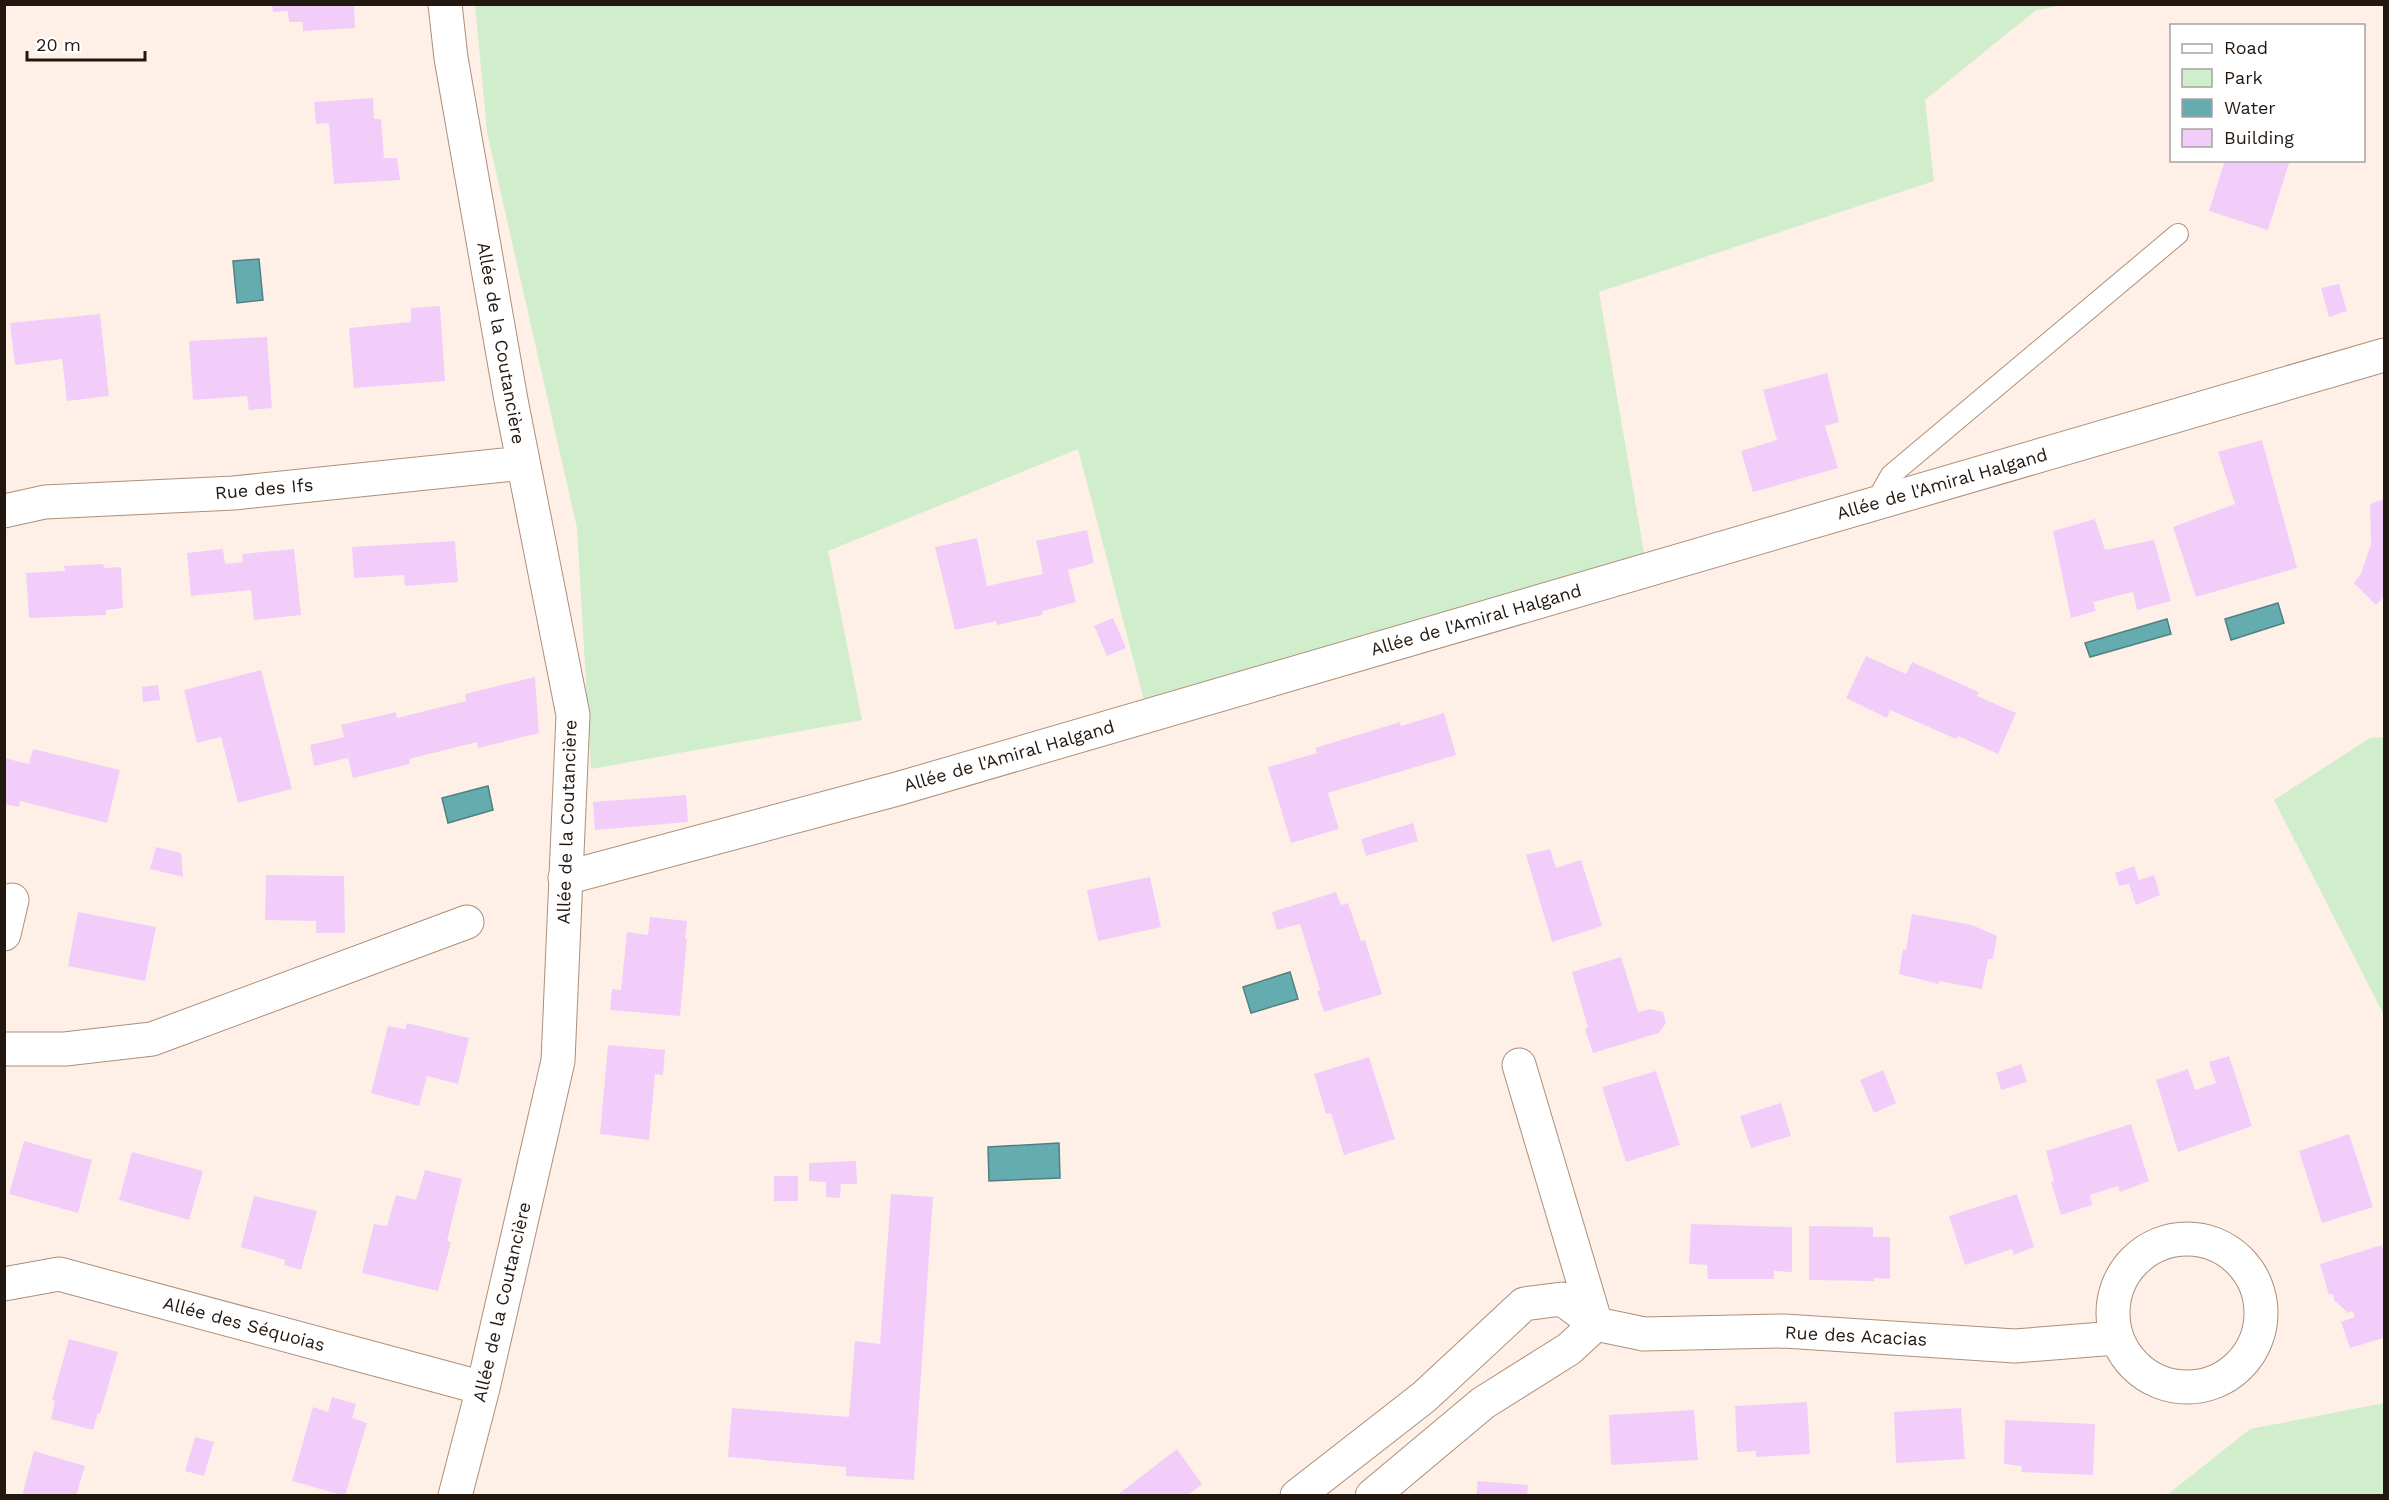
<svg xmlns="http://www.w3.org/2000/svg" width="2389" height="1500" font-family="'Work Sans',sans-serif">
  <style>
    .green { fill: #d0edcc }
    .water { fill: #64acb0; stroke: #508080; stroke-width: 1.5 }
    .building { fill: #f2cdfa }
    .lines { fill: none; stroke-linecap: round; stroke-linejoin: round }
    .lane-casing { stroke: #ac8f7a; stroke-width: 22 }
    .street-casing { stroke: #ac8f7a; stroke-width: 35 }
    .lane { stroke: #fff; stroke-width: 20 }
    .street { stroke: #fff; stroke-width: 33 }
    .labels { text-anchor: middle; stroke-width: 4.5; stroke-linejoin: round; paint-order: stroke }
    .street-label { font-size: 18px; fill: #231810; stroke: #fff }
  </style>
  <rect width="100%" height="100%" fill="#fef0e7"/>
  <path class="green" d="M475,5H2062L2035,11L1925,100L1934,181L1599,292L1649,582L1149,719L1078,449L828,551L862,720L591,769L577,528L487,132Z
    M2384,737V1015L2274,800L2370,738Z
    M2384,1403V1495H2167L2250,1429Z"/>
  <path class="water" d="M259,259L263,300L237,303L233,261Z
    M2278,603L2284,623L2231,640L2225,619Z
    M2167,619L2171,634L2090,657L2085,643Z
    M488,786L493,810L448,823L442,798Z
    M1290,972L1298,999L1251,1013L1243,987Z
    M1059,1143L1060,1178L989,1181L988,1147Z"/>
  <path class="building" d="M272,4H354L355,28L303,31V22H289L288,11L273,12Z
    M373,98L374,119H381L384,158H397L400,180L334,184L329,123L316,124L314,102Z
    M2225,160H2290L2268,230L2209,211Z
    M2339,284L2347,311L2329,317L2321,288Z
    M440,306L445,381L354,388L349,328L411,322V308Z
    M100,314L109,396L67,401L62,359L15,365L10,323Z
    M267,337L272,408L249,410L247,396L193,400L189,341Z
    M1827,373L1839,422L1825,426L1838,468L1753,492L1741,451L1777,440L1763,390Z
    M2262,440L2297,568L2196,597L2173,527L2235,504L2218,452Z
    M2384,499V597L2376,605L2354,583L2361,574L2371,544L2370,504Z
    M2095,519L2105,550L2154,540L2171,601L2137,610L2133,592L2093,602L2096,611L2071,618L2053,531Z
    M1087,530L1094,563L1068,570L1076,602L1043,611L1042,615L997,625L996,621L955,630L935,547L977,538L987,586L1043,574L1036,541Z
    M455,541L458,582L405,586L404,575L354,578L352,547Z
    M223,549L225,564L243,562L242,554L294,549L301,615L254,620L251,590L191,596L187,553Z
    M103,564L104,568L121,567L123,608L106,610V615L29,618L26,573L65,571L64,566Z
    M1113,618L1126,648L1107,656L1094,626Z
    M1866,656L1906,674L1912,662L1979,692L1977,696L2016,713L1998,754L1958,736L1956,739L1890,710L1887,718L1846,698Z
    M261,670L292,789L238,803L221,737L197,743L184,690Z
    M535,677L539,733L478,748L477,742L409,759L410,764L353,778L348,758L314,766L310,745L344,737L341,725L396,712L397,718L466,701L465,694Z
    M158,685L160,700L143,702L142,687Z
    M1444,713L1456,755L1328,793L1339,829L1291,843L1268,767L1317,753L1315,748L1400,722L1401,726Z
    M33,749L120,770L107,823L20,801L19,807L4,804V758L29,764Z
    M686,795L688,822L595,830L593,802Z
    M1413,823L1418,841L1366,856L1361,839Z
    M156,847L181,853L183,877L150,869Z
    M1550,849L1556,868L1581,860L1602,926L1552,942L1526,855Z
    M2134,866L2139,880L2154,875L2160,895L2136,905L2129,884L2119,886L2115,873Z
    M266,875L344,876L345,933H316V921L265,920Z
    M1150,877L1161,927L1098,941L1087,890Z
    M1336,892L1341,905L1348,903L1361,941L1365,940L1382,994L1324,1012L1317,991L1320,990L1300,924L1277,930L1272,912Z
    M78,912L156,927L145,981L68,966Z
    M1912,914L1972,925L1997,936L1993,959H1988L1982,989L1939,981L1938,984L1899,974L1903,949L1906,950Z
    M650,917L687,921L685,938L687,939L680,1016L610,1010L612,989L621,990L627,932L648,935Z
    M1621,957L1638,1012L1650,1009L1663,1012L1666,1023L1659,1033L1593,1053L1585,1029L1588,1028L1572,972Z
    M407,1023L469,1038L458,1084L427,1076L419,1106L371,1093L388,1026L405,1029Z
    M608,1045L665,1050L663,1075L655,1074L649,1140L600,1134Z
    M2229,1056L2252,1126L2178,1152L2156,1080L2188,1069L2195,1090L2216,1083L2209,1062Z
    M1369,1057L1395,1139L1344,1155L1331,1113L1326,1114L1314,1074Z
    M2021,1064L2027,1082L2001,1090L1996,1073Z
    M1883,1070L1896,1103L1874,1113L1860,1080Z
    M1656,1071L1680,1145L1626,1162L1602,1087Z
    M1781,1103L1791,1136L1751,1148L1740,1116Z
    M2131,1124L2149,1181L2120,1192L2118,1186L2090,1195L2092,1205L2061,1215L2051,1182L2054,1181L2046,1151Z
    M2349,1134L2373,1207L2322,1223L2299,1151Z
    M24,1141L92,1160L78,1213L9,1194Z
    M132,1152L203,1171L189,1220L119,1200Z
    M856,1161L857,1184H841L840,1198L826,1197V1182L809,1181V1163Z
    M425,1170L462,1179L447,1241L451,1242L438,1291L362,1273L374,1224L387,1226L396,1195L416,1200Z
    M774,1176H798V1201H774Z
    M891,1194L933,1197L914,1480L846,1476V1467L728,1457L732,1408L849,1417L855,1341L880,1344Z
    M2017,1194L2034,1247L2014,1255L2012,1249L1965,1265L1949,1216Z
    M254,1196L317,1211L301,1270L284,1265L285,1260L241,1247Z
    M1691,1224L1792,1227V1272L1774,1271V1279H1708L1707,1265L1689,1264Z
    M1809,1226L1873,1227V1237H1890V1279L1874,1278V1281L1809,1280Z
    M2382,1245L2384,1254V1338L2350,1348L2341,1322L2355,1317L2352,1311L2348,1313L2334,1300L2333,1294L2329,1295L2320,1264Z
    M69,1339L118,1352L100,1414L98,1413L93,1430L51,1419L55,1401L52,1400Z
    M332,1397L356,1404L352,1418L367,1423L345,1496L292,1481L313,1407L328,1412Z
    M1807,1402L1810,1454L1756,1457V1451L1737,1452L1735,1406Z
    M1961,1408L1965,1459L1896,1463L1894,1412Z
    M1694,1410L1698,1460L1611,1465L1609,1415Z
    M2005,1420L2095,1424L2093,1475L2021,1472L2022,1466L2004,1464Z
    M195,1437L214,1442L204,1476L185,1471Z
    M1177,1449L1202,1484L1187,1496H1116Z
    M34,1451L85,1466L76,1496H22Z
    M1478,1481L1528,1485L1527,1496H1476Z"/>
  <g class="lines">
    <g class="lane-casing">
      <path id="lane" d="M1875,503L1891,475L2178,234"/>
    </g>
    <g class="street-casing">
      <path id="street" d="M445,4L451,58L511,400L573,715L558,1061L483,1388L455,1496
        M4,511L45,502L234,493L523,463
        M565,878L897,789L2384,355
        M4,934L12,900
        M4,1049H65L152,1039L467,922
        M1519,1065L1596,1324
        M2113 1313a74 74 0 1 1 148 0a74 74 0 1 1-148 0Z
        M4,1284L59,1274L483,1388
        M1297,1496L1424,1397L1524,1304L1562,1299L1596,1324L1644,1334L1784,1331L2015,1346L2116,1338
        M1372,1496L1483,1403L1569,1349L1596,1324"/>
    </g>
    <use href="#lane" class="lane"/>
    <use href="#street" class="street"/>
  </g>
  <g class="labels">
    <g class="street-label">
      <text transform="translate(501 343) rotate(80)" y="6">Allée de la Coutancière</text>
      <text transform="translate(1942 484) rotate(-16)" y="6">Allée de l'Amiral Halgand</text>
      <text transform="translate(264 489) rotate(-5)" y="6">Rue des Ifs</text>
      <text transform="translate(1476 620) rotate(-16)" y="6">Allée de l'Amiral Halgand</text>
      <text transform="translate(1009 756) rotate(-16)" y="6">Allée de l'Amiral Halgand</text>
      <text transform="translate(567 822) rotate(-88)" y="6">Allée de la Coutancière</text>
      <text transform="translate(502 1302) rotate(-77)" y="6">Allée de la Coutancière</text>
      <text transform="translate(244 1324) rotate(15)" y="6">Allée des Séquoias</text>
      <text transform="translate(1856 1336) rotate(3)" y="6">Rue des Acacias</text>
    </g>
  </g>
  <rect width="2389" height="1500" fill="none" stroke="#231810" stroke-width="12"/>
  <rect x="2170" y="24" width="195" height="138" fill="#ffffff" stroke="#a7a39f" stroke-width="1.5"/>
  <rect x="2182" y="44" width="30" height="9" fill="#ffffff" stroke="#a7a39f" stroke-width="1.5"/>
  <text x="2224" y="54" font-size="18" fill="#231810">Road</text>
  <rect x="2182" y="69" width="30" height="18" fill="#d0edcc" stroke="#a7a39f" stroke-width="1.5"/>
  <text x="2224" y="84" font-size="18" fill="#231810">Park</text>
  <rect x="2182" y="99" width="30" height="18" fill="#64acb0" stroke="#a7a39f" stroke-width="1.5"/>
  <text x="2224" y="114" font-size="18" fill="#231810">Water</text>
  <rect x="2182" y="129" width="30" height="18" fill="#f2cdfa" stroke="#a7a39f" stroke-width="1.5"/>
  <text x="2224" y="144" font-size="18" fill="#231810">Building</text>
  <path d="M27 51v9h118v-9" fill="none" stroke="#231810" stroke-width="3"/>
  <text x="36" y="51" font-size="18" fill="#231810" stroke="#ffffff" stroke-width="4.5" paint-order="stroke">20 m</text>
</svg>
